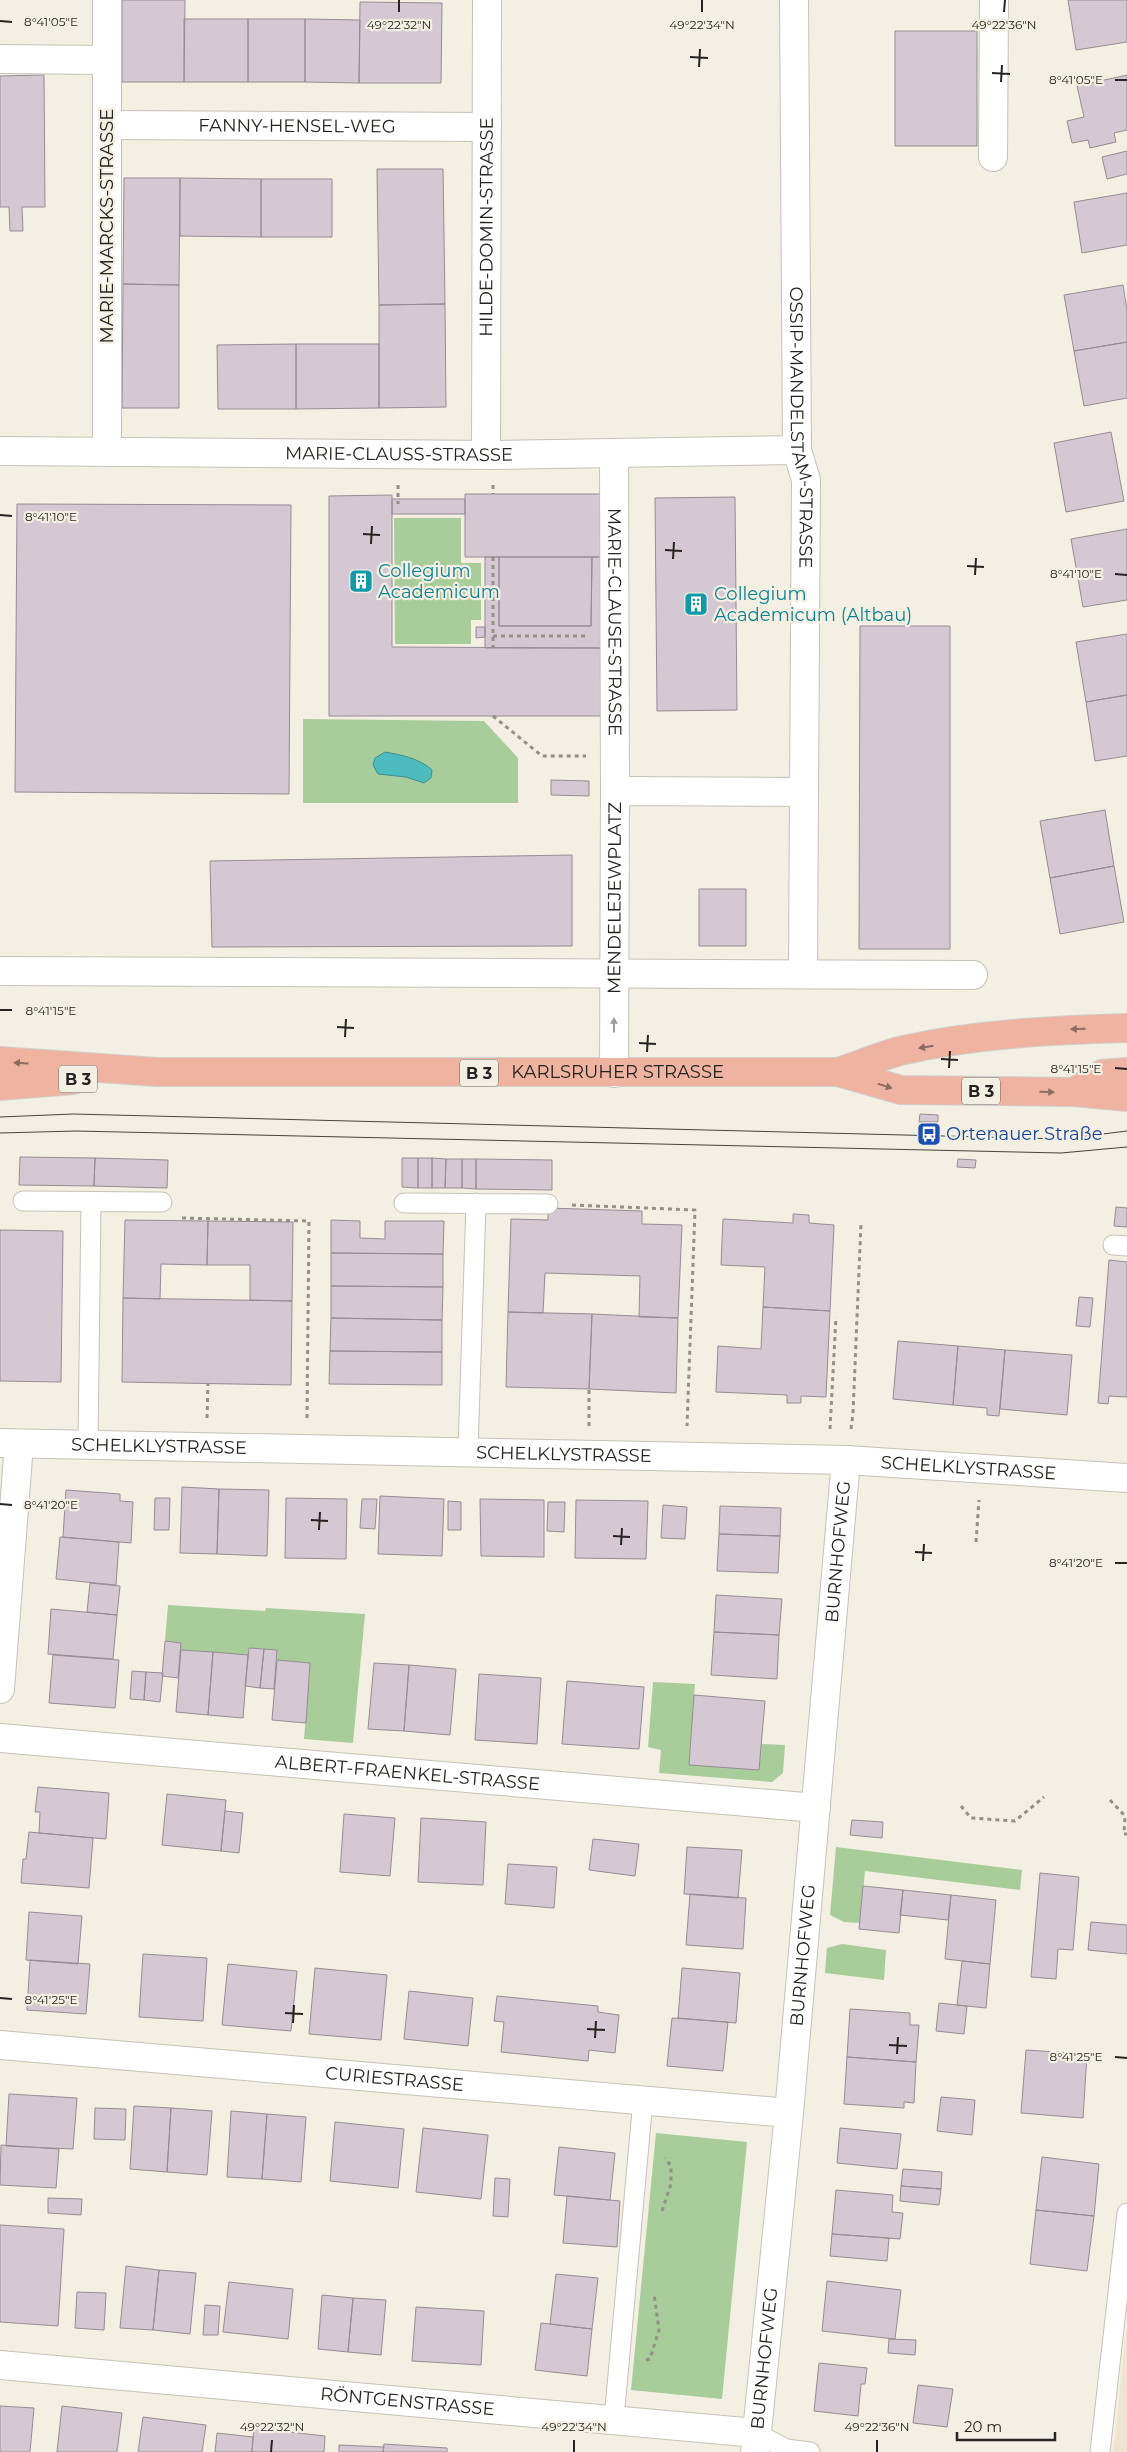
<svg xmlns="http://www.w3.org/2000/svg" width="1127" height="2452" font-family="Montserrat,sans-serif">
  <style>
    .medical { fill: #efe4d0 }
    .green { fill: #a8cd9a }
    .water { fill: #4cbcc0; stroke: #418e90 }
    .building { fill: #d4c9d2; stroke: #968c94 }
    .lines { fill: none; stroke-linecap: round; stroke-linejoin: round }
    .service-casing { stroke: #c6c2b6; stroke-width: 21 }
    .pedestrian-casing { stroke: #c6c2b6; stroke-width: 30 }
    .minor-casing { stroke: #c6c2b6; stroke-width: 30 }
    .primary-casing { stroke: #cfcfce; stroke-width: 30 }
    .path { stroke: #939088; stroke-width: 3; stroke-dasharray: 4 4; stroke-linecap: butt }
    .service { stroke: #fff; stroke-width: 19 }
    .pedestrian { stroke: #fff; stroke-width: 28 }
    .minor { stroke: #fff; stroke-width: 28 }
    .primary { stroke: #eeb4a1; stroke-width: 28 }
    .tram { stroke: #46433e; stroke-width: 1 }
    .oneway { fill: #9d9c9b }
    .oneway2 { fill: #8a6c60 }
    .ticks { fill: none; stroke: #262420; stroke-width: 2 }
    .labels { text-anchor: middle; stroke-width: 4.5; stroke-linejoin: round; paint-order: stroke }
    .shield { fill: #f3efe3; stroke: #64615a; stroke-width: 1 }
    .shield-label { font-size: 16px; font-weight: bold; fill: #262420 }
    .street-label { font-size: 18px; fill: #262420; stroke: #f3efe3 }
    .culture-label { font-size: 18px; fill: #0d838f; stroke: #f3efe3; text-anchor: start }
    .transit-label { font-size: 18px; fill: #164399; stroke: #f3efe3; text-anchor: start }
    .ticks-label { font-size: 12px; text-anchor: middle; fill: #262420; stroke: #f3efe3; stroke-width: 4.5; stroke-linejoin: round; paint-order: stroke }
  </style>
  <rect width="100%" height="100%" fill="#f3efe3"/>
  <path class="medical" d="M1127,2323V2452H1113L1115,2439Z"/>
  <path class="green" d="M394,518H461V563H481V620H471V644H395Z
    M303,719L484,721L518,758V803H303Z
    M168,1605L265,1611L266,1608L365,1614L353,1743L304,1739L310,1663L277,1660V1650L249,1648L248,1655L181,1650V1643L165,1641Z
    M653,1682L695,1684L689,1764L759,1770L761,1744L785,1745L783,1773L772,1782L659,1773L661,1750L648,1747Z
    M836,1847L1022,1870L1020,1890L865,1871L860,1923L844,1922L830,1915Z
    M842,1944L886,1950L884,1980L825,1973L827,1948Z
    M656,2133L747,2142L722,2399L631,2390Z"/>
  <path class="water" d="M385,752C401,755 419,758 432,770L431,778L424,783L406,777L378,774L373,765L375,758Z"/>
  <path class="building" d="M122,0H185L184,82H122Z
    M1068,0H1127V42L1076,50Z
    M360,2L442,3L441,83H359Z
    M184,19H248V82H184Z
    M248,19H305V82H248Z
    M305,19L360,20L359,83L305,82Z
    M895,31H977V146H895Z
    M44,75L45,207H22L23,231H10L9,207H0V76Z
    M1127,75V130L1114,133L1116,142L1090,148L1088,140L1072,143L1067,121L1084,117L1077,86Z
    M1127,151V174L1107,179L1102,157Z
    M377,169H443L445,304L379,305Z
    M124,178H180L179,285L123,284Z
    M180,178L261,179V237L180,236Z
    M261,179H332V237H261Z
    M1127,193V245L1082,253L1074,202Z
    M123,284L179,285V408H122Z
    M1123,285L1127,310V342L1074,351L1064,295Z
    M445,304L446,407L379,408V305Z
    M1127,342V398L1084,406L1074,351Z
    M296,344H379V408L296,409Z
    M296,344V409H218L217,345Z
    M1111,432L1124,501L1066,512L1054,443Z
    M465,494H602V557H465Z
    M392,495V647L603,648L601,716H329V496Z
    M735,497L737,710L657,711L655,498Z
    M392,499H465V514H392Z
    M17,504L291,505L289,794L15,792Z
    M1127,529V600L1083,607L1071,539Z
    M485,557H499V626H591L592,557H602L603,648H485Z
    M499,557H592L591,626H499Z
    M860,626H950V949H859Z
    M476,627H485V637L476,638Z
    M1127,634V695L1086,702L1076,642Z
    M1127,695V756L1095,761L1086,702Z
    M551,780L589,781V796L551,795Z
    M1105,810L1114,866L1050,878L1040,821Z
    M572,855V946L212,947L210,861Z
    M1114,866L1124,922L1060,934L1050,878Z
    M699,889H746V946H699Z
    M920,1114L938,1115V1122H919Z
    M20,1157L95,1158L94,1186L19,1185Z
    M95,1158L168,1160L167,1188L94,1186Z
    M402,1158H418V1188L402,1187Z
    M418,1158H432V1188H418Z
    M432,1158L446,1159L445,1188H432Z
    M446,1159H462V1188H445Z
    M462,1159H476V1189L462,1188Z
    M476,1159L552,1160V1190L476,1189Z
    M958,1159L976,1160L975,1168L957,1167Z
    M1116,1207L1127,1208V1227L1114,1226Z
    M548,1208L642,1211V1224L682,1225L678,1318L639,1317L640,1276L545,1273L543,1313L508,1312L511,1219L548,1220Z
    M793,1214L809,1215V1223L834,1225L830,1311L763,1307L765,1267L721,1265L723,1219L793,1223Z
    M125,1220L208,1221L207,1265L161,1264L160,1299L123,1298Z
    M331,1220L360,1221V1238L385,1239V1221H444L443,1254L331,1253Z
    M208,1221L293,1222L292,1301L250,1300V1265H207Z
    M0,1230L63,1231L61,1382L0,1381Z
    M331,1253L443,1254V1287L331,1286Z
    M1109,1260L1127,1262V1397L1109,1396L1108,1404L1098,1403Z
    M331,1286L443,1287L442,1320L331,1318Z
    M1079,1297L1093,1298L1090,1327L1076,1326Z
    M123,1298L292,1301L291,1385L122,1382Z
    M763,1307L830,1311L826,1397L801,1396V1403H787V1395L716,1392L718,1346L761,1349Z
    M508,1312L592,1314L589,1389L506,1387Z
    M592,1314L678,1318L676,1393L589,1389Z
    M331,1318L442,1320V1352L330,1351Z
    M898,1341L958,1346L953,1405L893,1399Z
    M958,1346L1005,1350L999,1416L987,1415V1408L953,1405Z
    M1005,1350L1072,1355L1067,1415L1000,1409Z
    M330,1351L442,1352V1385L329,1384Z
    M182,1487L219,1489L217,1554L180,1553Z
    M219,1489L269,1490L267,1556L217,1554Z
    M66,1490L120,1494V1501L133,1502L131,1543L63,1537Z
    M380,1496L444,1499L442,1556L378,1554Z
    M155,1498H170L169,1530H154Z
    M286,1498L347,1499L346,1559L285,1558Z
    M362,1499H377L375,1529L360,1528Z
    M480,1499L544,1500V1557L481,1556Z
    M576,1500L648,1501L646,1559L575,1558Z
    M448,1501L461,1502V1530H448Z
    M548,1502H565L564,1532L547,1531Z
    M663,1505L687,1507L685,1539L661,1538Z
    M720,1506L781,1508L780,1536L719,1534Z
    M719,1534L780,1536L778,1573L717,1571Z
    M60,1537L119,1542L116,1585L56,1579Z
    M90,1583L120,1586L117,1615L87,1612Z
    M716,1595L782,1599L779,1635L714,1632Z
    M51,1609L117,1615L113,1659L48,1654Z
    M714,1632L779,1635L777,1679L711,1675Z
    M165,1641L181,1643L178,1678L162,1676Z
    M249,1648L264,1649L260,1688L245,1686Z
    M264,1649L277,1650L274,1689L260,1688Z
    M181,1650L213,1652L208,1715L176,1712Z
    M213,1652L248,1655L243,1718L208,1715Z
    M53,1655L119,1660L115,1708L49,1703Z
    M277,1660L310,1663L306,1723L272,1720Z
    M374,1663L409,1665L404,1731L368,1729Z
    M409,1665L456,1669L450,1735L404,1731Z
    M132,1671L146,1672L144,1700L130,1699Z
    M146,1672L163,1673L160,1702L144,1700Z
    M479,1674L541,1678L537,1744L475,1740Z
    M567,1681L644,1687L639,1749L562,1744Z
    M694,1695L765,1701L759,1770L689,1765Z
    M38,1787L109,1793L106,1839L39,1833L40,1812H35Z
    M167,1794L226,1800L221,1851L162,1845Z
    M225,1811L243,1813L239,1853L221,1851Z
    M344,1814L395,1818L390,1876L340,1872Z
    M421,1818L486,1822L483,1885L418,1882Z
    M852,1820L883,1822L882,1838L850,1835Z
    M29,1832L93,1838L89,1888L21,1883L23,1859H26Z
    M593,1839L639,1844L635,1876L589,1870Z
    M687,1847L742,1850L738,1898L684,1894Z
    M508,1864L557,1867L554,1908L505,1904Z
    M1040,1873L1079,1877L1073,1950L1058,1949L1056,1979L1031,1977Z
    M863,1886L903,1890L899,1933L859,1929Z
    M903,1890L951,1895L948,1920L900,1915Z
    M690,1894L746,1898L743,1949L686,1945Z
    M951,1895L996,1900L990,1964L945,1959Z
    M29,1912L82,1916L78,1964L26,1960Z
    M1091,1922L1127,1925V1954L1088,1950Z
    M143,1954L207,1958L203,2021L139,2017Z
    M30,1960L90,1964L86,2014L27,2010Z
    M962,1961L990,1964L986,2008L957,2005Z
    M228,1964L297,1971L291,2031L222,2025Z
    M315,1968L387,1975L381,2040L309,2034Z
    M682,1968L740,1973L736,2023L678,2018Z
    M409,1991L473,1998L468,2046L404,2039Z
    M497,1996L598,2006V2012L619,2015L615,2053L589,2050L588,2061L501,2052L504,2022L494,2021Z
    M939,2003L967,2006L964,2034L936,2031Z
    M850,2009L910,2013V2025H919L916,2062L847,2057Z
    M672,2018L728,2022L723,2071L667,2066Z
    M1026,2050L1087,2054L1083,2118L1021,2113Z
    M847,2057L916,2062L914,2103L904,2102V2108L844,2104Z
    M9,2094L77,2098L73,2149L6,2146Z
    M941,2097L975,2100L972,2135L937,2131Z
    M134,2106L171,2108L167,2172L130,2169Z
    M95,2108L126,2109L125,2140L94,2139Z
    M171,2108L212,2111L207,2175L167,2172Z
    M231,2111L267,2114L262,2179L227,2177Z
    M267,2114L306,2117L301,2182L262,2179Z
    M335,2122L404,2129L398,2188L330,2181Z
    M423,2128L488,2135L481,2199L416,2192Z
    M840,2128L901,2134L897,2169L837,2163Z
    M1,2145L59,2149L56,2188L0,2185Z
    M559,2147L615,2153L610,2200L554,2195Z
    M1042,2157L1099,2164L1094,2216L1036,2210Z
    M903,2169L942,2172L941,2189L901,2186Z
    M495,2178L510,2179L508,2217L493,2216Z
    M901,2186L941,2189L939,2205L900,2201Z
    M836,2190L893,2195L892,2212L903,2213L900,2239L832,2234Z
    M567,2196L620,2201L617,2247L563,2243Z
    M48,2198L82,2199L81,2215L48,2213Z
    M1036,2210L1094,2216L1087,2271L1030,2264Z
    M0,2225L64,2229L58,2326L0,2322Z
    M832,2234L889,2238L887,2261L830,2256Z
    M126,2266L159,2270L153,2330L120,2328Z
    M159,2270L196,2273L190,2334L153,2330Z
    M556,2274L598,2278L592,2329L550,2324Z
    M827,2281L901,2290L895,2339L822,2331Z
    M229,2282L293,2289L288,2339L223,2332Z
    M77,2292L106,2293L104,2330L75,2328Z
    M322,2295L353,2298L348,2352L318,2349Z
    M353,2298L386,2300L381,2355L348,2352Z
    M205,2305L220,2306L218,2335H203Z
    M416,2307L484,2311L481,2365L412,2361Z
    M541,2323L592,2329L587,2376L535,2370Z
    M889,2339L916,2340L915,2355L888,2353Z
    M819,2363L867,2368L865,2384H861L858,2416L814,2411Z
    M918,2385L953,2389L947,2427L913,2423Z
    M0,2406L34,2408L30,2452H0Z
    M62,2406L122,2413L117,2452H57Z
    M143,2417L206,2425L202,2452H138Z
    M254,2428L325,2436L324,2452H252Z
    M217,2433L253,2437L252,2452H215Z
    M384,2444L447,2448V2452H383Z
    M339,2445L384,2447L383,2452H339Z"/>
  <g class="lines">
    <g class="service-casing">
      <path id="service" d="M23,1201L162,1202
        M404,1203L548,1204
        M1113,1245L1127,1246
        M88,1445L91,1202
        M468,1451L476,1203
        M614,2419L643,2100
        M756,2433L786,2449L810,2452
        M1100,2452L1127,2213"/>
    </g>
    <g class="pedestrian-casing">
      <g id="pedestrian">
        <path d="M107,0V452"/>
        <path id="s1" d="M794,0L797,450L806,480L804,792"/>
        <path d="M0,59L107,60"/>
        <path id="s2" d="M107,125L487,127"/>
        <path d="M993,157L994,0"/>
        <path id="s3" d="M0,451L493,455L797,450"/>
        <path id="s4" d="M614,453L615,791"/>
        <path id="s5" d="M486,455L487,0"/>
      </g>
    </g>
    <g class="minor-casing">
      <g id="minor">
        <path d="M0,971L973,975"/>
        <path id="s6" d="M614,1073L615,791L804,792L803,974"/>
        <path id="s7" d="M0,1443L846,1460L1127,1478"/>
        <path d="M0,1689L19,1444"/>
        <path id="s8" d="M0,1738L816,1808"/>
        <path id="s9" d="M0,2045L789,2113"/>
        <path id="s10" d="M0,2365L756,2433"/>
        <path id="s11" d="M755,2452L789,2113L846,1460"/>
      </g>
    </g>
    <g class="primary-casing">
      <g id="primary">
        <path id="s12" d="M0,1061L157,1072H838C860,1065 882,1055 904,1050C976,1034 1053,1030 1127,1028"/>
        <path d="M838,1072L901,1090L1074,1092L1127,1097"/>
        <path d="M0,1086L73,1080"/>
        <path d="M1074,1092L1102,1074L1127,1072"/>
      </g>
    </g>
    <path class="path" d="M398,485V504
      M493,485V494
      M493,557V648
      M493,636H585
      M493,716L542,756H586
      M572,1205L695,1210L687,1426
      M182,1218L309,1221L307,1418
      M207,1418L208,1383
      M589,1426V1389
      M830,1429L836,1317
      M851,1429L853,1413L861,1223
      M976,1542L979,1500
      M1110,1800L1125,1816L1124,1834H1127
      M961,1806L971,1818L1015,1821L1044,1797
      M662,2211L671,2184V2166L665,2158
      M646,2360L650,2359L659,2330L654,2294"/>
    <use href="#service" class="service"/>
    <use href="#pedestrian" class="pedestrian"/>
    <use href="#minor" class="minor"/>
    <use href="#primary" class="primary"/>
    <path class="tram" d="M0,1117L73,1114L1062,1139L1127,1131
      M0,1133L76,1131L1061,1153L1127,1147"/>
  </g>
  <defs><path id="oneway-solid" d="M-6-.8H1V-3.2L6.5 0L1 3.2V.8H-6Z" transform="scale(1.25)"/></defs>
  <use class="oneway" href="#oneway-solid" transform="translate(614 1025) rotate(-90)"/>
  <g class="oneway2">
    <use href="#oneway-solid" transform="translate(1078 1029) rotate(178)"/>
    <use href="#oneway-solid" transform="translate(926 1047) rotate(171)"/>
    <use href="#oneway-solid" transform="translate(21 1063) rotate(-176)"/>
    <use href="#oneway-solid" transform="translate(885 1086) rotate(17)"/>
    <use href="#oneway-solid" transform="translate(1047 1092) rotate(1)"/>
  </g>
  <path class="ticks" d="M399,12V0M702,12V0M1004,12L1005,0M0,21L12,22M690,57L708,58M699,67L700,49M992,73L1010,74M1115,80H1127M1001,82L1002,65M0,515L12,516M363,534L380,535M371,544L372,526M665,550L682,551M673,559L674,542M967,566L984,567M1115,574L1127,575M975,575L976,558M0,1010H12M337,1027L354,1028M345,1037L346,1019M639,1043L656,1044M647,1052L648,1035M941,1059L958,1060M949,1068L950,1051M1115,1068L1127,1069M0,1504L12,1505M311,1520L328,1521M319,1530L320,1512M613,1536L630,1537M621,1545L622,1528M915,1552L932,1553M923,1561L924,1544M1115,1563H1127M0,1998L12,1999M285,2013L303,2014M293,2023L294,2005M587,2029L605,2030M595,2038L596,2021M889,2045L907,2046M897,2054L898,2037M1115,2057L1127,2058M271,2452L272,2440M574,2452V2440M877,2452V2440"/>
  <defs>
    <g id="building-square" transform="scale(1.25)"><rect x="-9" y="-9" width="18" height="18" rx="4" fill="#0f9aa8" stroke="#f3efe3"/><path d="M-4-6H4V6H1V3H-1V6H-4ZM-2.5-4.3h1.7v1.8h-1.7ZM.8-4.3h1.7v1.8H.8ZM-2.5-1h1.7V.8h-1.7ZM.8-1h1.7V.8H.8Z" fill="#fff"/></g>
    <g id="bus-square" transform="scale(1.25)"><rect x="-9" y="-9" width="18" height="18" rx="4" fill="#1a4fb4" stroke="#f3efe3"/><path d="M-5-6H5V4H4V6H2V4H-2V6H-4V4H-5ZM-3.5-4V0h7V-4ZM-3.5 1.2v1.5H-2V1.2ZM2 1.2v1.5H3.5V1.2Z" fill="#fff"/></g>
  </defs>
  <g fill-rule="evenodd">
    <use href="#building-square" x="361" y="581"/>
    <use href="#building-square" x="696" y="604"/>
    <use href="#bus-square" x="929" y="1134"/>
  </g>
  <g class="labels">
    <g class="shield">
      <rect x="460" y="1059.5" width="38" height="27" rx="4"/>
      <rect x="59" y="1065.5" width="38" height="27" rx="4"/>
      <rect x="962" y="1077.5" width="38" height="27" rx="4"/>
    </g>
    <g class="shield-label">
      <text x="479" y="1079">B 3</text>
      <text x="78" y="1085">B 3</text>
      <text x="981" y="1097">B 3</text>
    </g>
    <g class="street-label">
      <text dy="6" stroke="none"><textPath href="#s2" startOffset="190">FANNY-HENSEL-WEG</textPath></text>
      <text transform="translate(107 226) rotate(-90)" y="6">MARIE-MARCKS-STRASSE</text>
      <text dy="6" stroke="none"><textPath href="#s5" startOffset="228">HILDE-DOMIN-STRASSE</textPath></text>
      <text dy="6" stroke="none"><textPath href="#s1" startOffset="428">OSSIP-MANDELSTAM-STRASSE</textPath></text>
      <text dy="6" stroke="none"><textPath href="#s3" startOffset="399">MARIE-CLAUSS-STRASSE</textPath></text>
      <text dy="6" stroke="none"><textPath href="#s4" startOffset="169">MARIE-CLAUSE-STRASSE</textPath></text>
      <text dy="6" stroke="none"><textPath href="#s6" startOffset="175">MENDELEJEWPLATZ</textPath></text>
      <text dy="6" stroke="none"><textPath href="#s12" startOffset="618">KARLSRUHER STRASSE</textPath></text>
      <text dy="6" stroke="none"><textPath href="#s7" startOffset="159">SCHELKLYSTRASSE</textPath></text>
      <text dy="6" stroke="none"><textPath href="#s7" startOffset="564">SCHELKLYSTRASSE</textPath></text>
      <text dy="6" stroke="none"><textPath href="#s7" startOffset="969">SCHELKLYSTRASSE</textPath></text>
      <text dy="6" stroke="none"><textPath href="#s11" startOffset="904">BURNHOFWEG</textPath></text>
      <text dy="6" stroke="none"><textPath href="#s8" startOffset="409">ALBERT-FRAENKEL-STRASSE</textPath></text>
      <text dy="6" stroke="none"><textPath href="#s11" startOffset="499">BURNHOFWEG</textPath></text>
      <text dy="6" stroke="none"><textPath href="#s9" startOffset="396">CURIESTRASSE</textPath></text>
      <text dy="6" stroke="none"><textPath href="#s11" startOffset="94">BURNHOFWEG</textPath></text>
      <text dy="6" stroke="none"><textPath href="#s10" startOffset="409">RÖNTGENSTRASSE</textPath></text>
    </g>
    <g class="culture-label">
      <text x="378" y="577">Collegium<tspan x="378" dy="21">Academicum</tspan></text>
      <text x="714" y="600">Collegium<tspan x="714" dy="21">Academicum (Altbau)</tspan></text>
    </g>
    <g class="transit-label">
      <text x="946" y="1140">Ortenauer Straße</text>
    </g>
  </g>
  <g class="ticks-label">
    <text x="51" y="26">8°41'05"E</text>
    <text x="399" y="29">49°22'32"N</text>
    <text x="702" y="29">49°22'34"N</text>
    <text x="1004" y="29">49°22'36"N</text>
    <text x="1076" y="84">8°41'05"E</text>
    <text x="51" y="521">8°41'10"E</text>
    <text x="1076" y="578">8°41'10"E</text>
    <text x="51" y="1015">8°41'15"E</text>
    <text x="1076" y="1073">8°41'15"E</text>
    <text x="51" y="1509">8°41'20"E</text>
    <text x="1076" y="1567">8°41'20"E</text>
    <text x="51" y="2004">8°41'25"E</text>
    <text x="1076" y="2061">8°41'25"E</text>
    <text x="272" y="2431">49°22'32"N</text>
    <text x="574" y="2431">49°22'34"N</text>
    <text x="877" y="2431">49°22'36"N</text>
  </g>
  <path d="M957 2432v8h98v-8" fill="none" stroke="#262420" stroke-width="2.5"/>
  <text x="964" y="2432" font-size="15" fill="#262420" stroke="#f3efe3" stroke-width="4" paint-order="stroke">20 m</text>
</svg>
